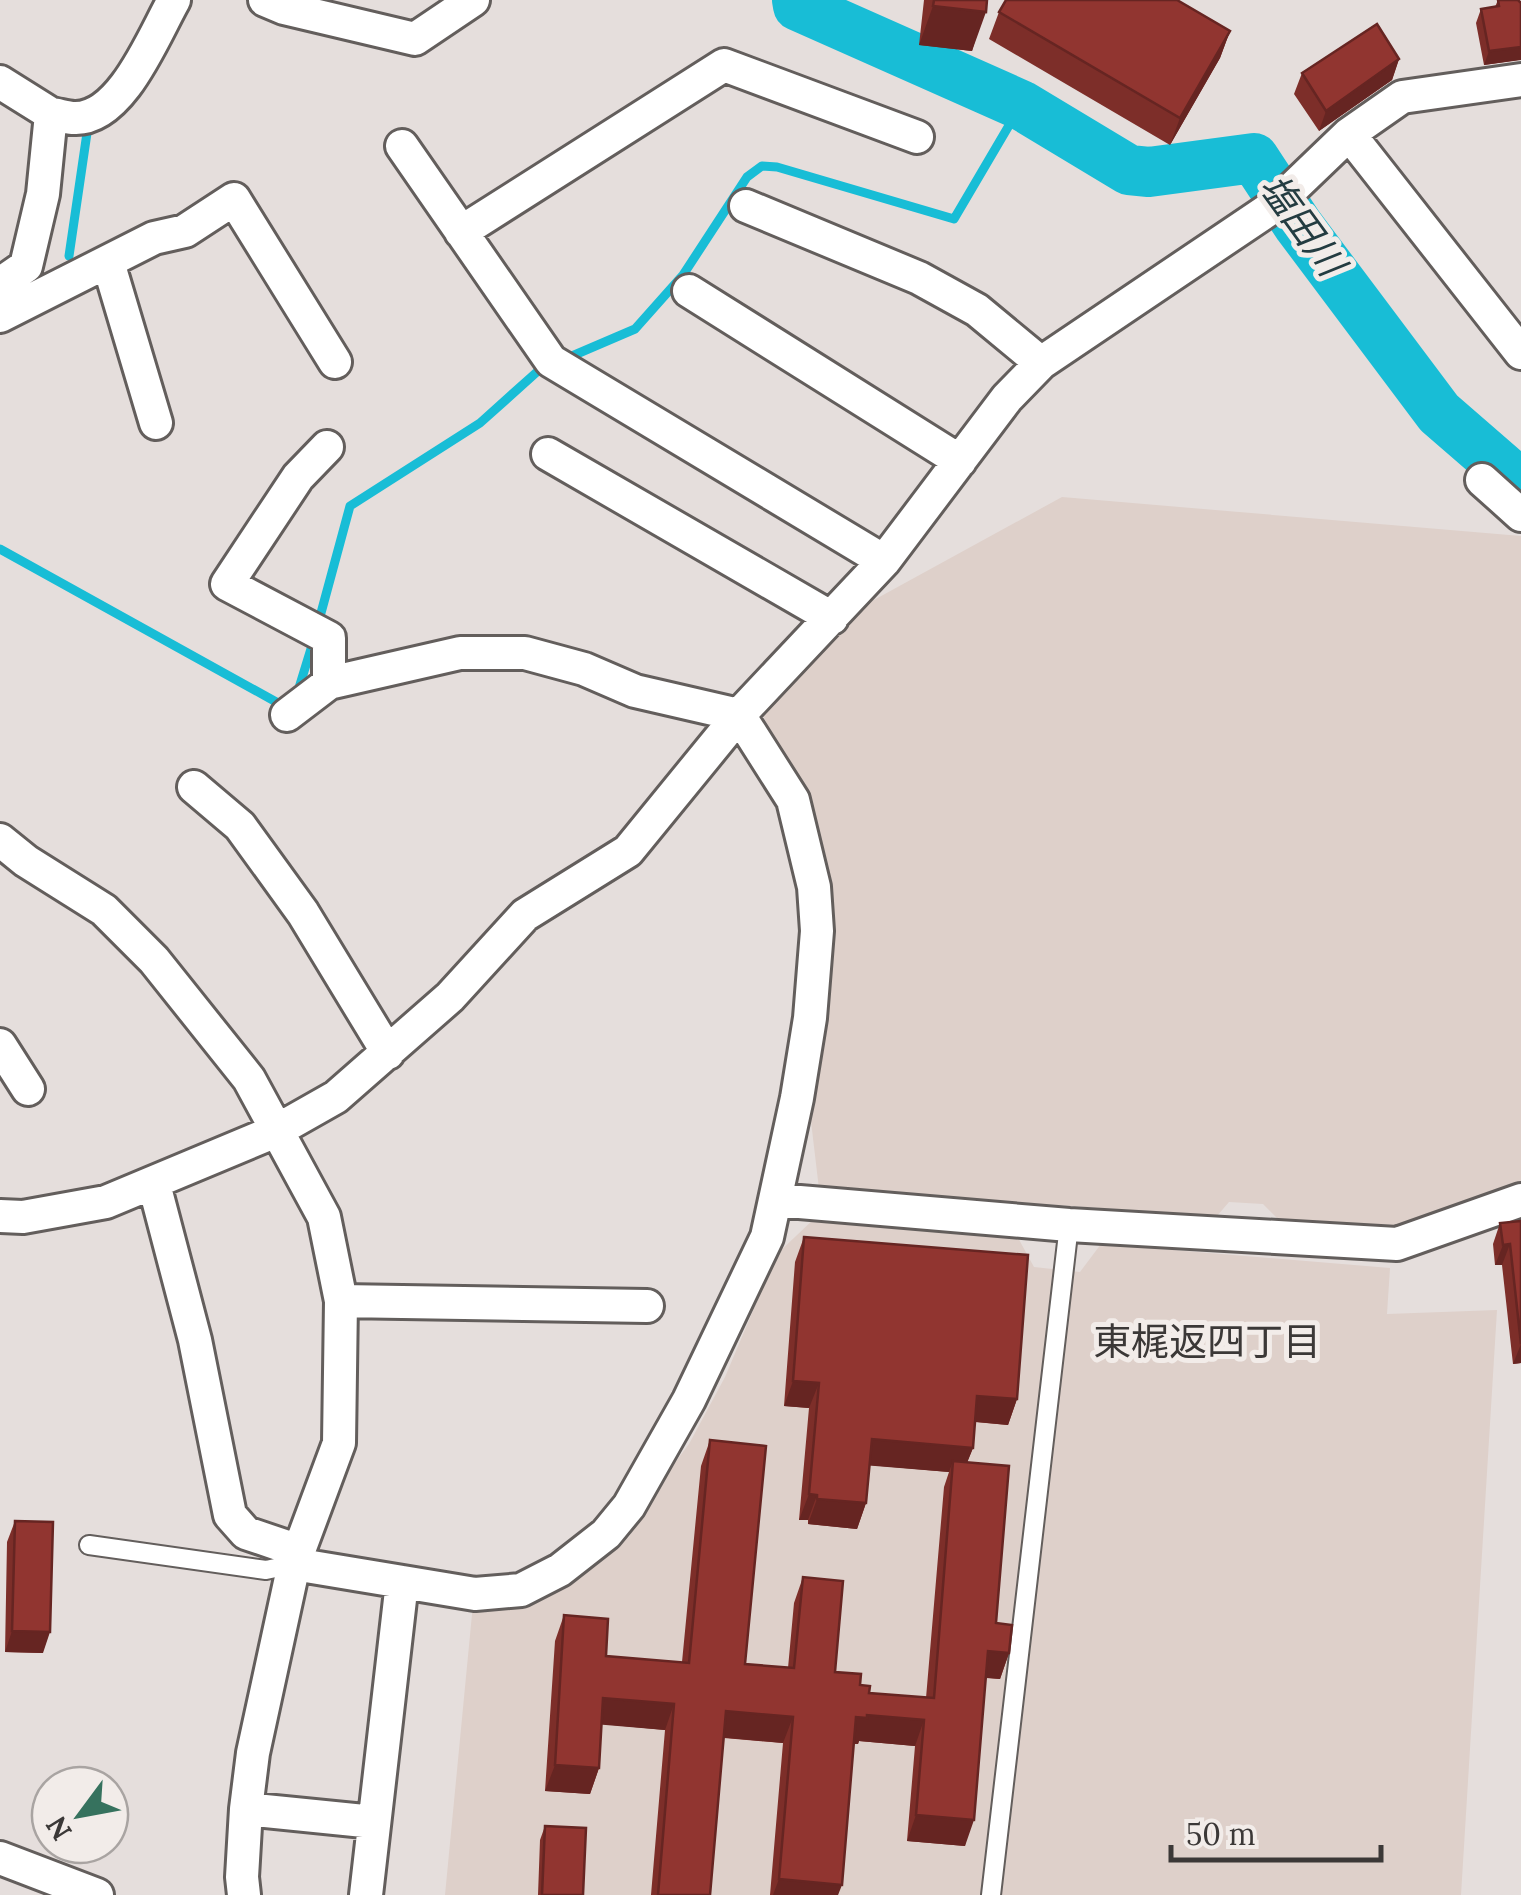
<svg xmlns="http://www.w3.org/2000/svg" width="1521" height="1895" font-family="Lora,'Noto Sans JP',serif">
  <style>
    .built { fill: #ded0ca }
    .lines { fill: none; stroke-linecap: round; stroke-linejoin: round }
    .stream { stroke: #18bdd6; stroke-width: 9 }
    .river { stroke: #18bdd6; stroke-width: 50 }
    .service-casing { stroke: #635e5c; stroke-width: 22 }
    .minor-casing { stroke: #635e5c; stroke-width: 38 }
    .service { stroke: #fff; stroke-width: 18 }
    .minor { stroke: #fff; stroke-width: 32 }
    .wall { fill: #7d2e29 }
    .shaded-wall { fill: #662522 }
    .building { fill: #913530; stroke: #662522; stroke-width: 2.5 }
    .labels { text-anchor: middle; stroke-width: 10; stroke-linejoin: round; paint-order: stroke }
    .water-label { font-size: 38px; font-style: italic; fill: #243c41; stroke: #f2ece9 }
    .neighbourhood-label { font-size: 38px; fill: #3b3837; stroke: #f2ece9 }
  </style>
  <rect width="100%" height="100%" fill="#e5dedc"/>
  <path class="built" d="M1062,497L1521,536V1187L1413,1226L1384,1229L1281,1222L1263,1204L1229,1202L1217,1216L819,1189L808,1096L829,984L826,881L804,798L759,708L852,612Z
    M815,1218L1017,1236L1034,1267L1080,1272L1101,1244L1390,1268L1387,1314L1497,1310L1461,1895H445L473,1604L504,1610L540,1600L629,1537L655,1489L689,1444L725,1377L777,1254Z"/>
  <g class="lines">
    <path class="stream" d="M69,256L87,133L95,123
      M565,359L635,329L683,275L747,177L762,166L777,167L954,219L1021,105
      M0,549L278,703L287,701
      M318,624L350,506L480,423L538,371L546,367
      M298,691L314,639"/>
    <path class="river" d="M797,0L798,6L1021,105L1129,170L1149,172L1254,158L1298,225L1439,413L1521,484"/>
    <g class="service-casing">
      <path id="service" d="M89,1545L266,1570L294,1564
        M991,1895L1069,1225"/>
    </g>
    <g class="minor-casing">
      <path id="minor" d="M265,0L284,8L415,39L473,0
        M0,82L51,114
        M1349,134L1521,353
        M402,146L551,361L884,561
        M746,206L919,278L977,310L1041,363
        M461,232L724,65L917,137
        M108,262L156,423
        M0,284L26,266L43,194L51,114C59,115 67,118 75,118C122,119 154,35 174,0
        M689,291L960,461
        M0,316L154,238L185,231L234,199L335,362
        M327,447L298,477L227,584L329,638V683
        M548,454L832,618
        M1482,480L1521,515
        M287,715L329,683L460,653H525L584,669L635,691L739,715L793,800L814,887L817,931L810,1018L797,1098L767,1237L689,1400L629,1506L606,1534L560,1570L521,1590L475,1594L294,1564
        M194,787L240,826L303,913L388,1053
        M0,840L26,861L104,910L154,960L249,1079L324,1217L341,1301L339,1443L294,1564L253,1753L246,1809L242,1877L244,1895
        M0,1045L28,1089
        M154,1184L195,1340L230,1515L246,1533L299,1551
        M776,1200L1069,1225L1397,1244L1521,1200
        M0,1216L23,1217L106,1202L276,1131L336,1097L450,997L525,915L628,851L739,715L884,561L1007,398L1041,363L1274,206L1349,134L1402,97L1521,80
        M341,1301L647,1306
        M246,1809L374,1822
        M0,1858L97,1895
        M366,1895L402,1582"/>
    </g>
    <use href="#service" class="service"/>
    <use href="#minor" class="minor"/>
  </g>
  <path class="wall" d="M924,0H987L972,51L919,45Z
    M1498,0L1518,60L1484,65L1476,23L1481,9L1495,7Z
    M999,12L1230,31L1220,58L1170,145L989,39Z
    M1399,59L1392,80L1319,131L1294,94L1302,73Z
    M1521,1221V1363L1513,1364L1502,1265H1495L1493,1244L1500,1223Z
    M804,1237L1017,1399L1008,1425L975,1422L973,1448L967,1462L996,1623L1009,1653L1000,1679L986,1678L965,1846L907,1841L915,1746L859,1741L858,1744H854L838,1895H770L783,1743L724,1738L710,1895H651L665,1730L602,1724L599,1768L590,1794L545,1791L555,1641L564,1615L606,1656L682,1662L701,1466L710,1440L745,1664L788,1668L794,1603L803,1577L835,1672L860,1685L869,1693L926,1698L944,1487L949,1472L869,1465L866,1503L857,1529L808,1524V1520H799L809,1408L784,1406L795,1262Z
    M15,1521L43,1653L5,1652L7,1542Z
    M545,1826L583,1895H538L540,1840Z"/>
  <path class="shaded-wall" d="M933,6L986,12L972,51L919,45Z
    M1230,31L1220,58L1170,145L1180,118Z
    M1521,47V60L1484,65L1489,51Z
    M1399,59L1392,80L1319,131L1326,111Z
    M1510,1244L1502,1265H1495L1503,1245Z
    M1521,1344V1363L1513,1364Z
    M793,1381L819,1383L809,1408L784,1406Z
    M977,1396L1017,1399L1008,1425L967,1421Z
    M872,1439L973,1448L963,1473L953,1461L949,1472L863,1465Z
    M809,1494L817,1495L808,1520H799Z
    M817,1499L866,1503L857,1529L808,1524Z
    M12,1631L50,1632L43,1653L5,1652Z
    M988,1651L1009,1653L1000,1679L979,1677Z
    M603,1698L674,1704L665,1730L594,1724Z
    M726,1711L793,1717L783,1743L717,1737Z
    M867,1715L924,1720L915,1746L859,1741L858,1744L847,1743L856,1717Z
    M555,1765L599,1768L590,1794L545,1791Z
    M916,1815L974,1820L965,1846L907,1841Z
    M779,1879L842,1885L838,1895H773Z"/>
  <path class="building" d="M934,0H987L986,12L933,6Z
    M1006,0H1177L1230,31L1180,118L999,12Z
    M1498,0H1518L1521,3V47L1489,51L1481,9L1499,6Z
    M1377,24L1399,59L1326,111L1302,73Z
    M1521,1221V1344L1510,1244L1503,1245L1500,1223Z
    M804,1237L1028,1255L1017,1399L977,1396L973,1448L872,1439L866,1503L817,1499V1495L809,1494L819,1383L793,1381Z
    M710,1440L766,1446L745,1664L794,1668L803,1577L843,1581L835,1672L861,1674L860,1685L870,1686L869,1693L934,1698L953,1461L1009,1466L996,1623L1012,1625L1009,1653L988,1651L974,1820L916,1815L924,1720L867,1715V1718L856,1717L842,1885L779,1879L793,1717L726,1711L710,1895H658L674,1704L603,1698L599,1768L555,1765L564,1615L608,1619L606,1656L689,1663Z
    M15,1521L53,1522L50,1632L12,1631Z
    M545,1826L586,1828L583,1895H542Z"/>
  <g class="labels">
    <g class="water-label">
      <text transform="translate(1302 225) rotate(54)" y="13">塩田川</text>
    </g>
    <g class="neighbourhood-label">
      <text x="1207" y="1355">東梶返四丁目</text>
    </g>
  </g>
  <g transform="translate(80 1815) rotate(238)"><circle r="48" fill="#f2ece9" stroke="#a9a4a2" stroke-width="2.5"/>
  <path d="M0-8L18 38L0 25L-18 38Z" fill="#36725e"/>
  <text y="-15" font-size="28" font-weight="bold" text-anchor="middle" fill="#3b3837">N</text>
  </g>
  <path d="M1171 1845v15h210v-15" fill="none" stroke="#3b3837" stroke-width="5"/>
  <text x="1186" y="1845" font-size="30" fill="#3b3837" stroke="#f2ece9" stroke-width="8" paint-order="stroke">50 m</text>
</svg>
